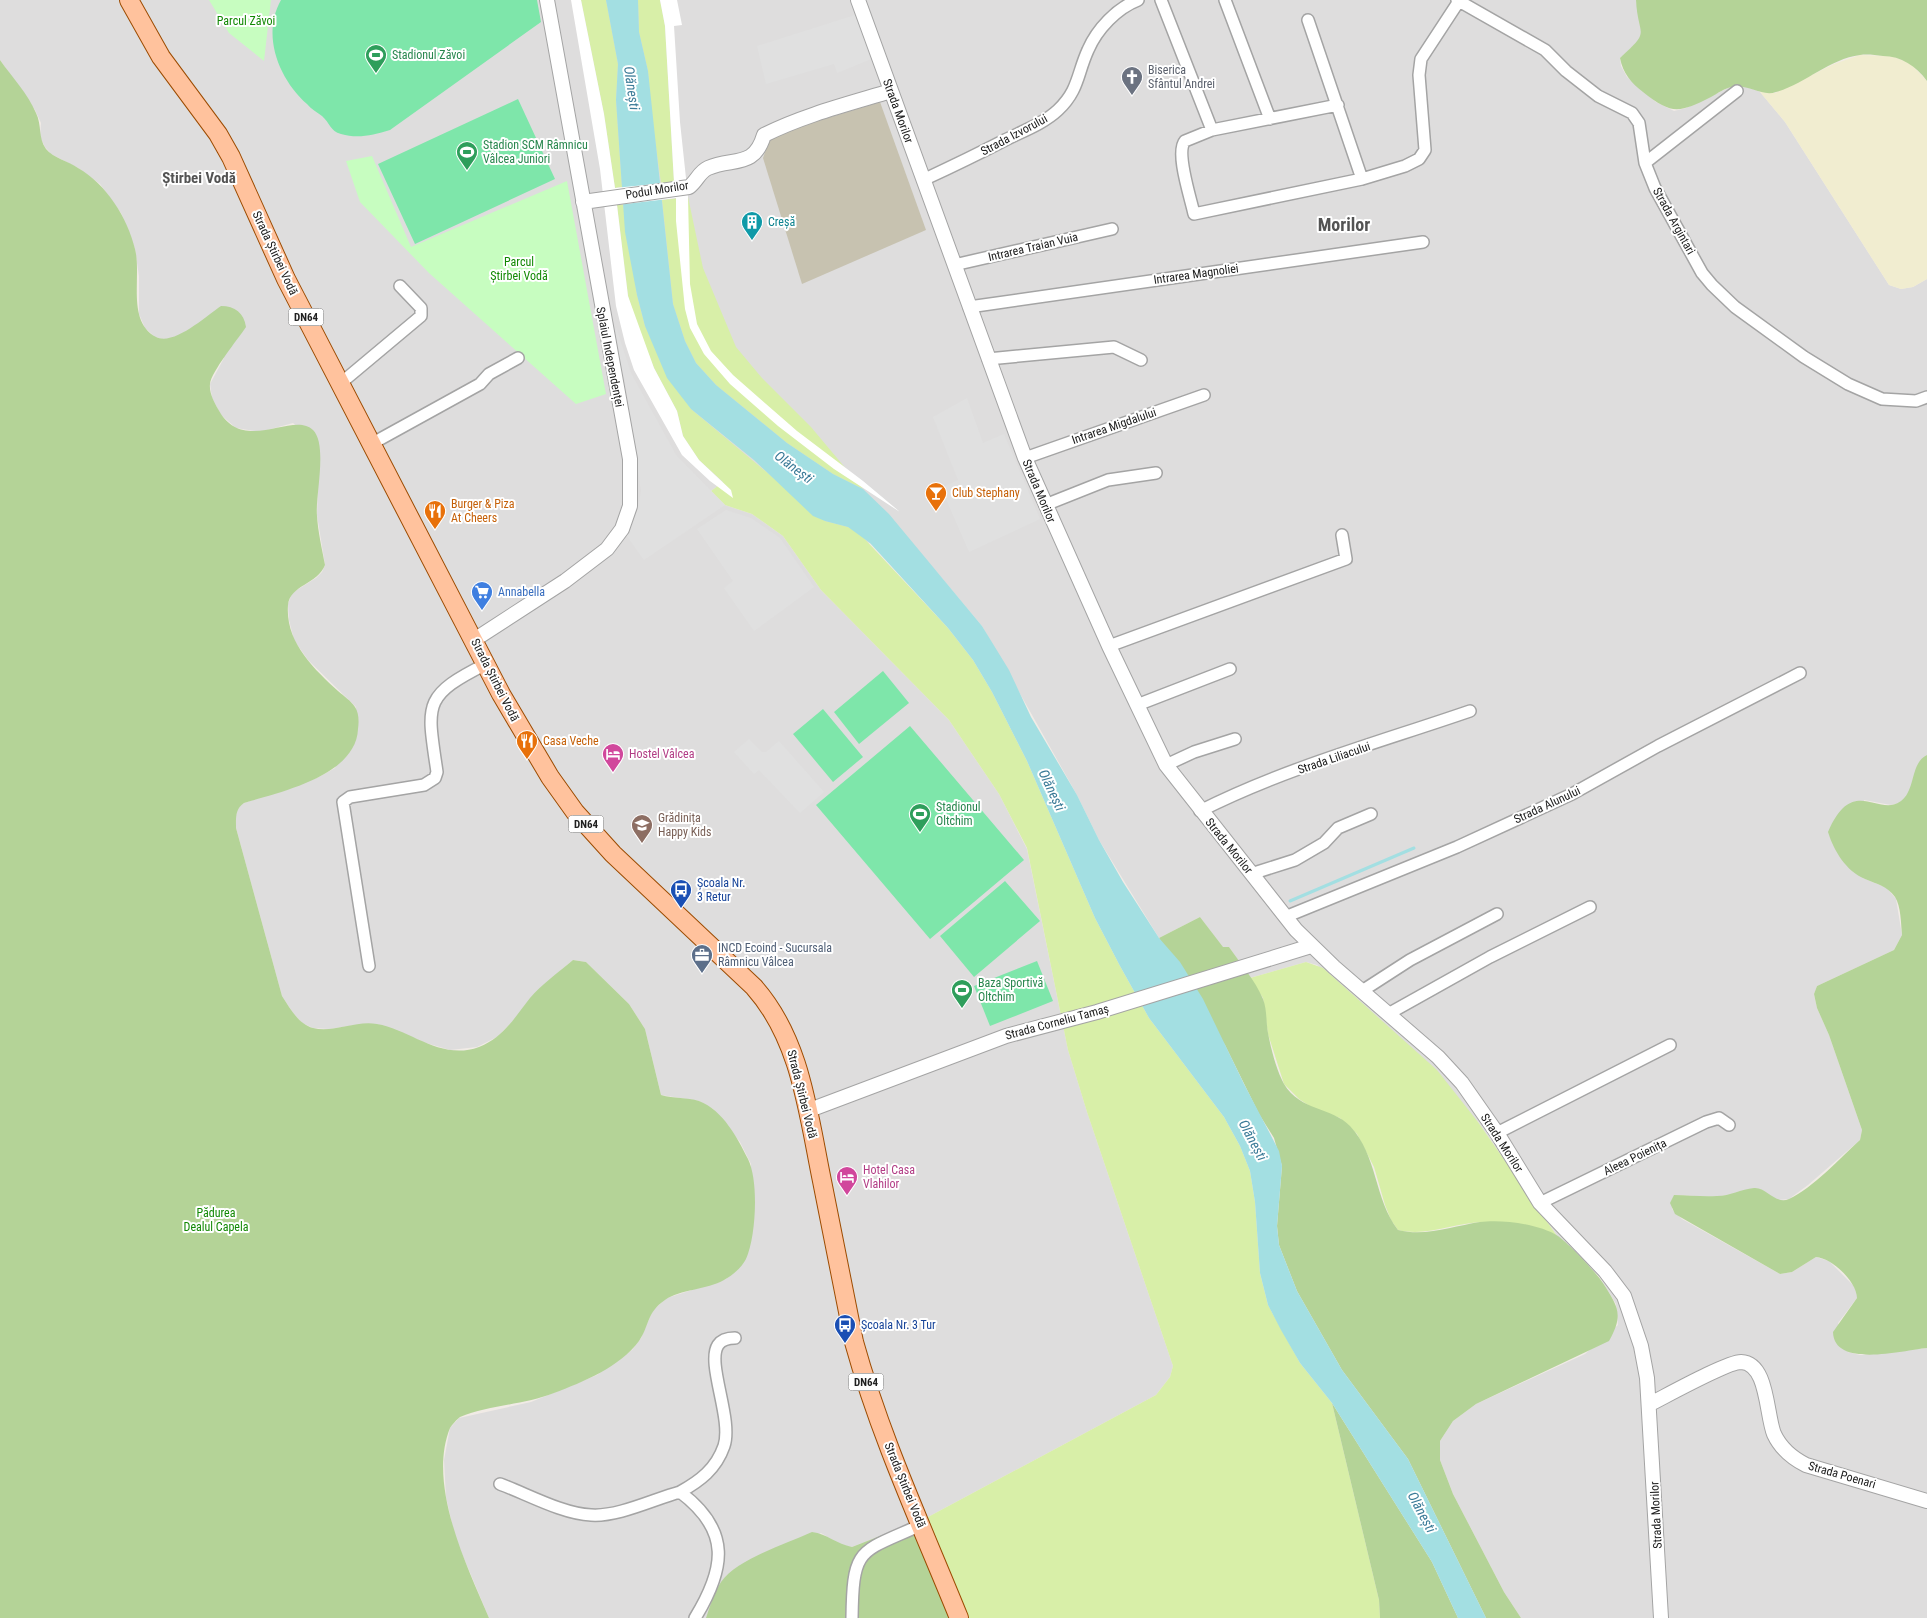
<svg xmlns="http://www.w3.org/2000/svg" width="1927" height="1618" font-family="'Roboto Condensed',sans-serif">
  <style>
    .residential { fill: #dedddd }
    .construction { fill: #c7c2b0 }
    .farmland { fill: #f1edd0 }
    .grass { fill: #d8efa8 }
    .forest { fill: #b4d397 }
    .park { fill: #c7fdc0 }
    .pitch { fill: #7ee6aa }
    .parking { fill: #e0e0e0 }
    .water { fill: #a3dfe2 }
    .pier { fill: #fff }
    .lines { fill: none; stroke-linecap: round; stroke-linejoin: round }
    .stream { stroke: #a3dfe2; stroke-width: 3 }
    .minor-casing { stroke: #a4a4a4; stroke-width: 14 }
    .tertiary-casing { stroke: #a4a4a4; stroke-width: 16 }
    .primary-casing { stroke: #9c4b00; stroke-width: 20 }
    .minor { stroke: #fff; stroke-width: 11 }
    .tertiary { stroke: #fff; stroke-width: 14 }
    .primary { stroke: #ffc29d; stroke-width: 18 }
    .labels { text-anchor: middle; stroke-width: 4; stroke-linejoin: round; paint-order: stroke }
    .shield { fill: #fff; stroke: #636363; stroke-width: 1 }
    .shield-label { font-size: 11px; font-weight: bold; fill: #202020 }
    .park-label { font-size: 12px; fill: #118803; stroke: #fff }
    .leisure-label { font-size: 12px; fill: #27864d; stroke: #fff; text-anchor: start }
    .worship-label { font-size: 12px; fill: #5b616d; stroke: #fff; text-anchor: start }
    .street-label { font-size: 12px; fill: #202020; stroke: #fff }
    .culture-label { font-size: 12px; fill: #0d838f; stroke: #fff; text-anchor: start }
    .food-label { font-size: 12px; fill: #c56008; stroke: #fff; text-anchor: start }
    .shop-label { font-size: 12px; fill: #366cbe; stroke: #fff; text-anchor: start }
    .hotel-label { font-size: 12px; fill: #b23c85; stroke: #fff; text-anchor: start }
    .education-label { font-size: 12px; fill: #785e54; stroke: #fff; text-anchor: start }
    .transit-label { font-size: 12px; fill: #164399; stroke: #fff; text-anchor: start }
    .service-label { font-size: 12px; fill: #4e5e75; stroke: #fff; text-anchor: start }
    .water-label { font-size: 14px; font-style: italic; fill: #3a7a97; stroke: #fff }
    .quarter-label { font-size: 15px; font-weight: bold; fill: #535353; stroke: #fff }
    .district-label { font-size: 18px; font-weight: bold; fill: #535353; stroke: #fff }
  </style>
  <rect width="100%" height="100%" fill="#f1ebe6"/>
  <path class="residential" d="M0,0H1636L1642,31L1640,40L1620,58L1621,66L1627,77L1656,102L1674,111L1686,108L1730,87L1746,86L1760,92L1785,122L1889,285L1901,289L1913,287L1927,279V755L1917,767L1909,795L1899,803L1891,805L1864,800L1863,878L1887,888L1896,899L1902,935L1894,950L1817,986L1814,994L1817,1008L1829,1035L1862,1130L1860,1140L1808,1185L1789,1199L1777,1200L1760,1189L1716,1197L1674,1195L1672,1209L1682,1219L1780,1274L1792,1272L1816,1257L1829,1261L1853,1285L1857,1292V1298L1838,1323L1848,1352L1860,1355L1927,1348V1618H1521L1504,1592L1453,1494L1440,1460V1441L1453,1421L1476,1404L1585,1354L1618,1325L1616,1304L1599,1276L1557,1236L1478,1122L1317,965L1306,962L1250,978L1229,947L1223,948L1200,917L1159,938L1099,840L1077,795L982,626L936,571L724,482L711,491L725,505L752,514L783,536L821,590L949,720L999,794L1027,849L1068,1050L1087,1112L1173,1366L1170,1377L1156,1395L928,1517L852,1547L841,1545L821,1533L714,1597L706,1618H489L455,1537L446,1497L444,1460L450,1428L459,1418L531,1402L597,1375L632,1350L641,1338L653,1310L667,1298L726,1279L737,1270L746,1258L751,1164L740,1142L713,1109L699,1101L661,1095L645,1029L629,1004L586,962L573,960L540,988L521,1013L497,1037L477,1047L450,1050L426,1043L377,1024H363L329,1029L313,1028L302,1023L293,1013L282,996L236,828V815L238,807L244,803L317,778L335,768L356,707L308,660L294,640L289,620L288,604L292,593L316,578L322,572L325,565L317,515L319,445L293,423L260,432L236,428L221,415L212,398L210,384L224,358L176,337L166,340L155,337L145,328L139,314V276L135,249L121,213L100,184L78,168L51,154L45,147L40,137L41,123L35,110L0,60Z"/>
  <path class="construction" d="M880,102L926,230L802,284L763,158L771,135Z"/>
  <path class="farmland" d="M1860,55L1891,56L1910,63L1927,81V279L1913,287L1901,289L1889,285L1785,122L1760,92L1775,93L1834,64Z"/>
  <path class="grass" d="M581,0H606L618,64L616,100L622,187L615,188L604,114Z
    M638,0H660L665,26L674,182L661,183L651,111L648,71L639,32Z
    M688,197L703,268L736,347L762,378L811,427L863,489L833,474L787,443L716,385L696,363L685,341L673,304L662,200Z
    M623,204L637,295L645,326L691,409L825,521L848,527L860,534L948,628L973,660L992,692L1027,761L1095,918L1120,966L1149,1018L1224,1117L1240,1146L1250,1171L1255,1202L1260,1273L1268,1305L1300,1363L1332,1403L1379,1600L1380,1618H968L928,1517L1156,1395L1170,1377L1173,1366L1087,1112L1068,1050L1027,848L999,794L949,720L821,590L783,536L752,514L725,505L711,491L723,482L699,460L683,436L677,411L654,368L638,327L628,296L617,205Z
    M1306,962L1323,968L1437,1070L1478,1122L1557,1236C1533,1227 1508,1221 1482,1222C1453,1223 1427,1237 1398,1230L1391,1220L1385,1205L1374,1167L1357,1134L1340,1118L1314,1109L1299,1099L1284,1084L1268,1034L1263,998L1250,978Z"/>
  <path class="forest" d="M1636,0H1927V81C1916,66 1901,56 1883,56C1875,55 1867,54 1860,55C1829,59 1805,84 1776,92C1762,97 1749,84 1732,87C1725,88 1718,93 1711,97C1679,113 1672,115 1643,92C1631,83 1623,73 1620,58C1652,29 1638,38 1636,0Z
    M0,60C12,77 28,94 36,113C42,125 38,138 46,149C53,158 68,161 78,168C107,185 127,217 135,249C142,276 126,321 156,337C174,346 206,316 221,306C235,306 244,313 246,327C238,339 211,372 210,384C209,393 214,402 218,409C243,456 293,410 313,430C328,445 315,496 317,516C318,532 322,549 325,565C318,584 290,585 288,605C285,642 314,669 338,691C344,696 351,701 355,707C359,713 359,722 358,729C356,776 280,792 244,803C235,809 236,818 236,828L282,996C290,1008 298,1024 313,1028C334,1033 356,1020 377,1024C411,1030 441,1061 479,1047C503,1038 515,1017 530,998C542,984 559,972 573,960L586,962L629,1004L645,1029L661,1095C674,1099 687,1097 699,1101C723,1110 738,1139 748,1159C759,1181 756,1237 746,1259C742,1267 732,1276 724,1280C707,1290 680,1289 665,1300C646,1313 650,1325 639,1341C620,1367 583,1382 554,1393C524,1405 488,1405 460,1417C457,1419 452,1425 450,1428C427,1485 467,1566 489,1618H0Z
    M1927,755V1348C1904,1350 1834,1369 1833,1332L1857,1298C1857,1282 1832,1258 1816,1257L1792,1272L1780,1274L1675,1214L1670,1203L1674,1195C1688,1195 1703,1197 1717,1196C1730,1196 1741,1189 1754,1188C1767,1187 1775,1205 1789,1199C1813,1188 1840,1158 1860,1140L1862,1130L1829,1035L1817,1008L1814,994L1817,986L1894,950L1902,935C1901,924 1901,906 1895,897C1887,886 1877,884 1865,879C1846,871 1834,851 1828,832C1853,774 1878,818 1901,801C1916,790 1910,763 1927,755Z
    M1200,917L1223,947H1229C1240,963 1255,980 1263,999C1267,1009 1266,1022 1268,1033C1271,1049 1276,1069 1284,1084C1300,1111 1332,1107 1350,1126C1378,1156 1374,1199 1398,1230C1426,1237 1453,1226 1480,1222C1502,1219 1539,1224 1558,1236C1569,1244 1595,1271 1603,1283C1618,1307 1624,1314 1609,1341L1476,1404L1453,1421L1440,1441V1460L1453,1494L1504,1592L1521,1618H1486L1408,1459L1342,1370L1297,1291L1279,1245L1277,1226L1282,1166L1274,1138L1259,1114L1225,1045L1159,938Z
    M1332,1403L1432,1562L1458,1618H1380L1379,1600Z
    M928,1517L968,1618H706C710,1606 714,1593 721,1582C737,1559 786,1544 812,1532C827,1534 837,1544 852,1547Z"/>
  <path class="park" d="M209,0H271L264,61L229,33Z
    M372,156L411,247L567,181L606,394L576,404L429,273L360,202L346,161Z"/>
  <path class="pitch" d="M281,0H537L541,22L390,130C373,135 358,139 341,134C330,131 330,123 322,116C317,112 311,109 307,104C279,79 261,35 281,0Z
    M518,99L555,179L415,244L378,164Z
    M883,671L909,703L859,744L834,712Z
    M823,709L863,757L833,782L793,734Z
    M910,726L1024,860L930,939L816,805Z
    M1005,881L1040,921L974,977L940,936Z
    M1037,961L1053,1001L990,1026L974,986Z"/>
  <path class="parking" d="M855,15L874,58L837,73L834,64L766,84L757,46Z
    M616,327L631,373L676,455L725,505L644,560L626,535L637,511L641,491L625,381L614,341Z
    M967,398L983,443L1004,434L1040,519L969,552L941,488L958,480L933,417Z
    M726,510L751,518L780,538L814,587L754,631L724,588L733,581L697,529Z
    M749,739L762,752H766L779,741L824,792L800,813L759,770L754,774L734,752Z"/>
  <path class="water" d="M606,0H638L639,32L648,71L673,304L685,341L696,363L716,385L787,443L833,474L863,489L889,514L982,626L1009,670L1031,717L1077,795L1099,840L1123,882L1159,938L1180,962L1203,999L1244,1084L1279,1151L1282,1166L1277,1226L1279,1245L1297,1291L1342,1370L1408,1459L1486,1618H1458L1432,1562L1332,1403L1300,1363L1281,1330L1268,1305L1260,1273L1255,1202L1250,1171L1240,1146L1224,1117L1149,1018L1120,966L1095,918L1027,761L992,692L973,660L948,628L870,543L848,527L825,521L813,516L754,460L691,409L667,378L645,326L637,295L625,232L616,100L618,64Z"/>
  <path class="pier" d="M571,0H581L604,114L615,188L674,182L665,26L660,0H677L682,25L674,26L680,122L688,197L690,284L697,324L711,351L733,375L797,431L863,481L900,512L834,469L778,426L730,384L704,354L690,328L685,309L676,221V198L617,205L628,296L654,368L677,411L683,436L699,460L731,490L733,498L710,481L682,455L634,370L625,343L616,306L600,169Z"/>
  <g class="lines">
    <path class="stream" d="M1290,901L1414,848"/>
    <g class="minor-casing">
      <path id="minor" d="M1161,0L1212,130
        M1225,0L1270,119
        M1457,0L1545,50L1566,71L1598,96L1632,113L1639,123L1645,163L1655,188L1702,273L1712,285L1735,307L1804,357L1848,384L1882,399L1916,401L1927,397
        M1308,20L1362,179
        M1338,105L1212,130L1185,141C1175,152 1191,199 1194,214L1362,179L1405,166L1419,159L1425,150L1419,75L1421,59L1459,1
        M1645,163L1737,91
        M923,180C951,167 978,154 1005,140C1023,131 1043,124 1058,110C1079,90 1077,74 1088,50C1097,29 1117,8 1138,0
        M954,265L1112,229
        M969,307L1423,242
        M988,359L1114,347L1141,360
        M341,383L421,316V308L400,286
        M373,443L480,384L489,374L518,358
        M1025,458L1204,395
        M1045,505L1108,480L1156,473
        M1109,646L1346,559L1342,535
        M1137,705L1230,669
        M1166,765L1194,752L1235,739
        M1200,811C1285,768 1380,742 1470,711
        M1251,874L1295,860L1324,843L1338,828L1371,814
        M1285,917L1457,847L1572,794L1658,746L1800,673
        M369,966L343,802L350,797L424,785L435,778L437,772C427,704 422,696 486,664
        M1362,991L1410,960L1497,914
        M1388,1014L1490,957L1590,907
        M1497,1133L1670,1045
        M1540,1203L1706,1122L1719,1118L1729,1125
        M500,1484C527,1494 563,1514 591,1515C618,1517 654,1499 680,1492C732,1531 725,1569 695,1618
        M680,1492C700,1481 716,1469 724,1446C733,1419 706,1363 718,1345C722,1339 729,1338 735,1338
        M852,1618C853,1546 859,1553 921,1525"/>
    </g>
    <g class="tertiary-casing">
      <path id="tertiary" d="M858,0L1025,458L1109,646L1166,765L1296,930L1334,967L1438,1057L1462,1083L1497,1133L1540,1203L1605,1271L1624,1296L1641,1346L1647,1378L1661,1618
        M583,202L689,187C697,181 699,172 708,168C733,157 754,169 764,135C804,115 848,104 891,91
        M474,640L565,581L607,549L622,529L630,506V459L547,0
        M807,1111L1006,1036L1097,1012L1311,946
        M1650,1404C1666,1396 1727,1362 1741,1362C1768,1363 1766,1414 1774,1434C1781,1449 1792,1458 1806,1465L1927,1501"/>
    </g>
    <g class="primary-casing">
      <path id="primary" d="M129,0L161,57L218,134L231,157L286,279L501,694L550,777L575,812L613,854L754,987C801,1040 808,1113 822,1181C833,1235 843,1288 854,1342C880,1436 922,1527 959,1618"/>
    </g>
    <use href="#minor" class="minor"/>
    <use href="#tertiary" class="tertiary"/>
    <use href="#primary" class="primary"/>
  </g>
  <defs>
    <g id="stadium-pin" transform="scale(1.125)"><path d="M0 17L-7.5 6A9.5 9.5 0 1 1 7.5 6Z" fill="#2e9e5b" stroke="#fff"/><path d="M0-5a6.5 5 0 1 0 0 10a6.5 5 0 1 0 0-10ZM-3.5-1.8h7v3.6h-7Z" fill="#fff"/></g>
    <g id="church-pin" transform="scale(1.125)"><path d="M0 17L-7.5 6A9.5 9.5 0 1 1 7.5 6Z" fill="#6b7280" stroke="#fff"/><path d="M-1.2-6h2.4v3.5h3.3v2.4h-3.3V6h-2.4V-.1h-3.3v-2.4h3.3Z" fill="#fff"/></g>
    <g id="building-pin" transform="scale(1.125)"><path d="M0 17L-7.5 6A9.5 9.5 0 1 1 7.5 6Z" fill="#0f9aa8" stroke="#fff"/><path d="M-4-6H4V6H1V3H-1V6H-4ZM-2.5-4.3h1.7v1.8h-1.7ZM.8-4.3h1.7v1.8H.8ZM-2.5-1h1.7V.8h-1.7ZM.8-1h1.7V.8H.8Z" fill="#fff"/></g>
    <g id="bar-pin" transform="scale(1.125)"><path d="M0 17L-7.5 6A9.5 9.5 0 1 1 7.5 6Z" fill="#e8710a" stroke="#fff"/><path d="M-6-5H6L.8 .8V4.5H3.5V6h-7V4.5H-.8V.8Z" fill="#fff"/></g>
    <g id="restaurant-pin" transform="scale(1.125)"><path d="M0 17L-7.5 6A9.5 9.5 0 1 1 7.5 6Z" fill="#e8710a" stroke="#fff"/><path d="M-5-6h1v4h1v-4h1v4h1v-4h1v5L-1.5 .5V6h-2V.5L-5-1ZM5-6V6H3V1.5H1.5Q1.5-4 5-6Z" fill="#fff"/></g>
    <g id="supermarket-pin" transform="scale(1.125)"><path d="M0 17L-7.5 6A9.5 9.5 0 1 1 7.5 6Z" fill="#3f7fe0" stroke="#fff"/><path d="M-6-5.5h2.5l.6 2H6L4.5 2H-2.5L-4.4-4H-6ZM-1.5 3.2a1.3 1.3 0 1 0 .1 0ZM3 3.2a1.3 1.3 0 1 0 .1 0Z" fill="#fff"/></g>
    <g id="hotel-pin" transform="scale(1.125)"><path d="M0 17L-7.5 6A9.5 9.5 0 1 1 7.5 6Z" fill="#d1479c" stroke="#fff"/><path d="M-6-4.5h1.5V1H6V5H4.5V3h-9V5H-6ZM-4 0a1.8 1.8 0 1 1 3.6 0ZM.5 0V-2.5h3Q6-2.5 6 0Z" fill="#fff"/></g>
    <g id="school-pin" transform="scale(1.125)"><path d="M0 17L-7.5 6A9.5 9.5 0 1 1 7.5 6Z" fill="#8d6e63" stroke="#fff"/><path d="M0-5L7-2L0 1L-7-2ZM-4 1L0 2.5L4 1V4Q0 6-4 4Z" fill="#fff"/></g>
    <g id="bus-pin" transform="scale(1.125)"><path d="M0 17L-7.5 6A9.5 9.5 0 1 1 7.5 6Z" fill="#1a4fb4" stroke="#fff"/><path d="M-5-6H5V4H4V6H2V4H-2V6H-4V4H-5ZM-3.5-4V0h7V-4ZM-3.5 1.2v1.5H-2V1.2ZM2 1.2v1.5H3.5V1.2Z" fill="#fff"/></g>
    <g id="office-pin" transform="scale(1.125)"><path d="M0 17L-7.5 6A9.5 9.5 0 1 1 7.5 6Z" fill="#5c6f8a" stroke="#fff"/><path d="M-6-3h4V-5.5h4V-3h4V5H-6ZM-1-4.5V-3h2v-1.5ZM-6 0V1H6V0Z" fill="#fff"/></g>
  </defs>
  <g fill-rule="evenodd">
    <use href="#stadium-pin" x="376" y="55"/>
    <use href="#church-pin" x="1132" y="77"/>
    <use href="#stadium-pin" x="467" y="152"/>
    <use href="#building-pin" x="752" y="222"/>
    <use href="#bar-pin" x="936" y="493"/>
    <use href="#restaurant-pin" x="435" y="511"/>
    <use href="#supermarket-pin" x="482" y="592"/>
    <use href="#restaurant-pin" x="527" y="741"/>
    <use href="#hotel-pin" x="613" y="754"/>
    <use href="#stadium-pin" x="920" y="814"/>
    <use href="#school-pin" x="642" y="825"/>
    <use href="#bus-pin" x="681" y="890"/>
    <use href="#office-pin" x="702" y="955"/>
    <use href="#stadium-pin" x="962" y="990"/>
    <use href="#hotel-pin" x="847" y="1177"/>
    <use href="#bus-pin" x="845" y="1325"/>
  </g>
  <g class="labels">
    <g class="shield">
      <rect x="288.5" y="308.5" width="35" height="17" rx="4"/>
      <rect x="568.5" y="815.5" width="35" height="17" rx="4"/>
      <rect x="848.5" y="1373.5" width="35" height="17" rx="4"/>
    </g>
    <g class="shield-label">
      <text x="306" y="321">DN64</text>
      <text x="586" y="828">DN64</text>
      <text x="866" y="1386">DN64</text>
    </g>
    <g class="park-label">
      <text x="246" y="25">Parcul Zăvoi</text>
      <text x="519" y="266">Parcul<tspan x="519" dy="14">Știrbei Vodă</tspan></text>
      <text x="216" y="1217">Pădurea<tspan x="216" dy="14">Dealul Capela</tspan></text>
    </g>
    <g class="leisure-label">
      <text x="392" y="59">Stadionul Zăvoi</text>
      <text x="483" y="149">Stadion SCM Râmnicu<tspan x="483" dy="14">Vâlcea Juniori</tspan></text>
      <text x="936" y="811">Stadionul<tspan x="936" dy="14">Oltchim</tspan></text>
      <text x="978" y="987">Baza Sportivă<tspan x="978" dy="14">Oltchim</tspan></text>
    </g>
    <g class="worship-label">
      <text x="1148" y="74">Biserica<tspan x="1148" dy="14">Sfântul Andrei</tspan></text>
    </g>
    <g class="street-label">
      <text transform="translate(898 111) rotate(70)" y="4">Strada Morilor</text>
      <text transform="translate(1014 135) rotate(-28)" y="4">Strada Izvorului</text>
      <text transform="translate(657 190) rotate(-9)" y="4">Podul Morilor</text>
      <text transform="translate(1674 221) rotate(61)" y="4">Strada Argintari</text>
      <text transform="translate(1033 247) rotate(-13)" y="4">Intrarea Traian Vuia</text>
      <text transform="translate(275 253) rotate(65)" y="4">Strada Știrbei Vodă</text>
      <text transform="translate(1196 274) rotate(-8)" y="4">Intrarea Magnoliei</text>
      <text transform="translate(610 357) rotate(79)" y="4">Splaiul Independenței</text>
      <text transform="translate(1114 426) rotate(-19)" y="4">Intrarea Migdalului</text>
      <text transform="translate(1039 491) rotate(67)" y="4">Strada Morilor</text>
      <text transform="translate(495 680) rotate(63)" y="4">Strada Știrbei Vodă</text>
      <text transform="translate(1334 758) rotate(-19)" y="4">Strada Liliacului</text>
      <text transform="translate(1547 805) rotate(-25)" y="4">Strada Alunului</text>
      <text transform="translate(1229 846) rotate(51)" y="4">Strada Morilor</text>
      <text transform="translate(1057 1022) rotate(-15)" y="4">Strada Corneliu Tamaș</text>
      <text transform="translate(802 1094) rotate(76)" y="4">Strada Știrbei Vodă</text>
      <text transform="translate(1502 1143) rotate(57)" y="4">Strada Morilor</text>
      <text transform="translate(1635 1157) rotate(-26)" y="4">Aleea Poienița</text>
      <text transform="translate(1842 1475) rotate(16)" y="4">Strada Poenari</text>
      <text transform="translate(905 1485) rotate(68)" y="4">Strada Știrbei Vodă</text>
      <text transform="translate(1656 1515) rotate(-93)" y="4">Strada Morilor</text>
    </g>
    <g class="culture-label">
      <text x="768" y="226">Creșă</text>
    </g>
    <g class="food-label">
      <text x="952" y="497">Club Stephany</text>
      <text x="451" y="508">Burger &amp; Piza<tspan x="451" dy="14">At Cheers</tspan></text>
      <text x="543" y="745">Casa Veche</text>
    </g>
    <g class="shop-label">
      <text x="498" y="596">Annabella</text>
    </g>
    <g class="hotel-label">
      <text x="629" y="758">Hostel Vâlcea</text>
      <text x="863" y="1174">Hotel Casa<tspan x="863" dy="14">Vlahilor</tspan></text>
    </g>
    <g class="education-label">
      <text x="658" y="822">Grădinița<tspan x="658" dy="14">Happy Kids</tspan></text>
    </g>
    <g class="transit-label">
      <text x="697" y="887">Școala Nr.<tspan x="697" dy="14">3 Retur</tspan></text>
      <text x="861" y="1329">Școala Nr. 3 Tur</text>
    </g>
    <g class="service-label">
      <text x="718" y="952">INCD Ecoind - Sucursala<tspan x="718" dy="14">Râmnicu Vâlcea</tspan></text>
    </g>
    <g class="water-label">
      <text transform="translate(632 88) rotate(82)" y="5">Olănești</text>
      <text transform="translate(794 467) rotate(37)" y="5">Olănești</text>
      <text transform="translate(1052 790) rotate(65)" y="5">Olănești</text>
      <text transform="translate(1253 1140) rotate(62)" y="5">Olănești</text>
      <text transform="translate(1422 1512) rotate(62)" y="5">Olănești</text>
    </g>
    <g class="quarter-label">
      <text x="199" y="183">Știrbei Vodă</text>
    </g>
    <g class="district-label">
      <text x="1344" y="231">Morilor</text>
    </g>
  </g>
</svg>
